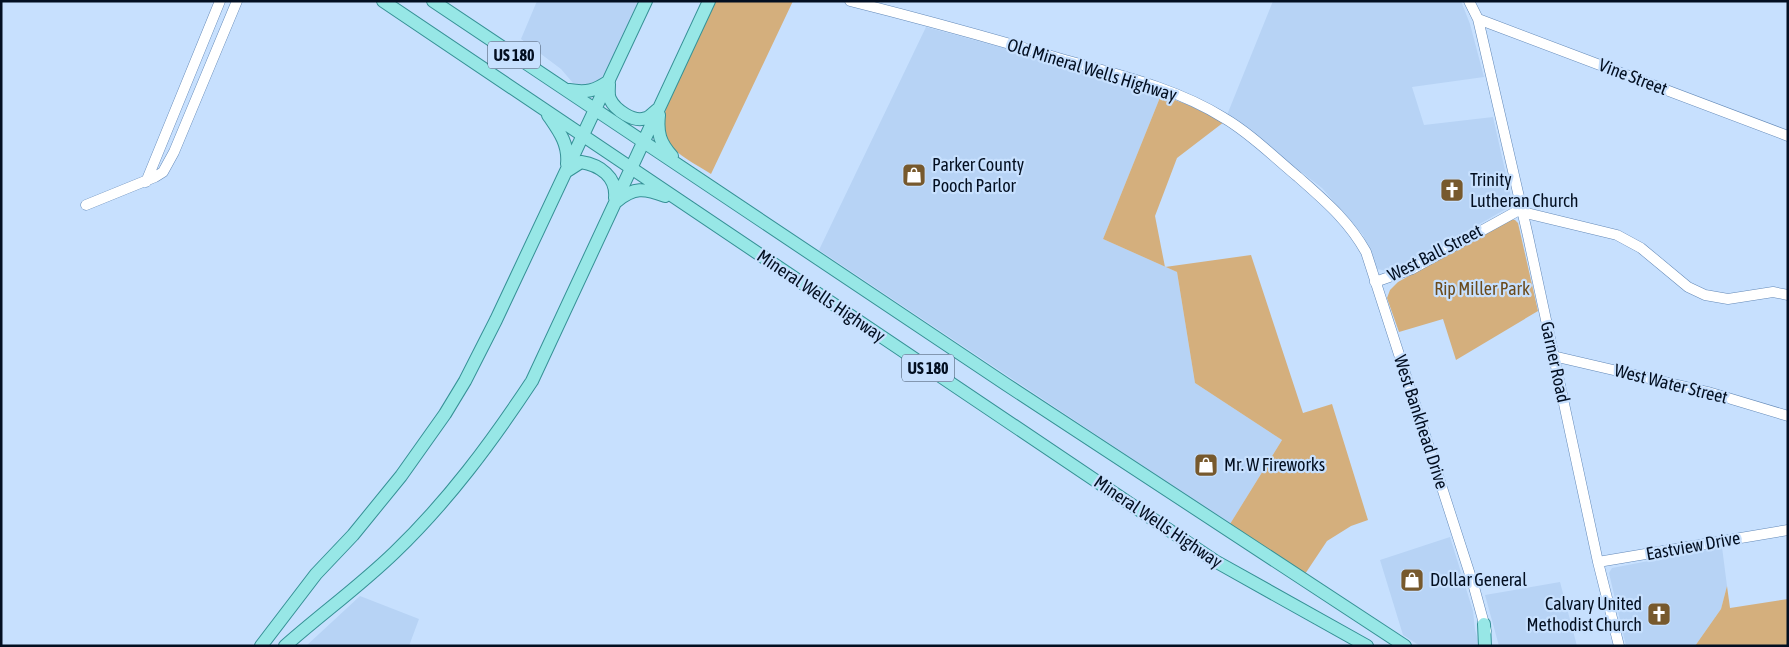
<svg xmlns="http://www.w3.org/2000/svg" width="1789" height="647" font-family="'Asap Condensed',sans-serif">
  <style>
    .built { fill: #b7d3f5 }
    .green { fill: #d4af7d }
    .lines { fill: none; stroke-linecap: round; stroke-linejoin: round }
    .minor-casing { stroke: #6389b8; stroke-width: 11 }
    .major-casing { stroke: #369196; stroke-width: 14 }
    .minor { stroke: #fff; stroke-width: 10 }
    .major { stroke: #97e7e6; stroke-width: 12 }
    .labels { text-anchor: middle; stroke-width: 4.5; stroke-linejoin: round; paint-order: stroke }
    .shield { fill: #c7e0fe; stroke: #3e4e63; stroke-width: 1 }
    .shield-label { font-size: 16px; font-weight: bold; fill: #030f21 }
    .street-label { font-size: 18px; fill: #030f21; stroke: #c7e0fe }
    .poi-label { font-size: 18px; fill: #030f21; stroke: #c7e0fe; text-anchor: start }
    .park-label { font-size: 18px; fill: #6a4a1b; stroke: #c7e0fe }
  </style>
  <rect width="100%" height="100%" fill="#c7e0fe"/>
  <path class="built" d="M537,1H642L619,49L600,80L588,86L573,83L561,69L521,39Z
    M1273,1H1461L1470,24L1484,77L1412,87L1424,125L1493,117L1511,197L1506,209L1400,269L1391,272L1377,269L1363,235L1322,188L1227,115Z
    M926,27L1070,66L1161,95L1103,239L1177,272L1195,383L1282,440L1230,524L819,250Z
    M1450,537L1473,611L1475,630L1480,646H1420L1403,635L1380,560Z
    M1722,547L1727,586L1721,609L1695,646H1626L1609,573L1612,568Z
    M1560,582L1577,646H1499L1485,595Z
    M360,596L419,619L409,646H306Z"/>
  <path class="green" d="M716,1H793L711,174C693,162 666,151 663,128C662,122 665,114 666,108Z
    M1161,95L1186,104L1224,122L1177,158L1155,216L1165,267L1251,255L1303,413L1332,404L1368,520L1351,526L1327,541L1305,574L1230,524L1282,440L1195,383L1177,272L1103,239Z
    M1511,219L1515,220L1518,223L1538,311L1456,360L1443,319L1399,332L1387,298L1390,290L1398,282Z
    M1727,586L1730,608L1788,599V646H1695L1721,609Z"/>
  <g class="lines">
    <g class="minor-casing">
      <path id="minor" d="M850,1C922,19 994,39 1065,60C1119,75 1176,88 1224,118C1250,133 1275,158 1298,177C1325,201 1348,220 1366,252L1474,587L1486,631
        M1469,1L1478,19L1528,236L1598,562L1619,646
        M1478,19L1788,136
        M146,182L220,1
        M86,205L155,177L163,172L174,152L237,1
        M1522,212L1617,235L1641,248L1688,287L1705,295L1728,299L1773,292L1788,295
        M1375,282L1412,269L1521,209
        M1553,356L1708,392L1788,416
        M1598,562L1788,530"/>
    </g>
    <g class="major-casing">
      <path id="major" d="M383,1L1215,561L1367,646
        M433,1L1007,385L1405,646
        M609,84C609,89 608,95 610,99C615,110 634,123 646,118C650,117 655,111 658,109
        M569,90C586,93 595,91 609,81
        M548,115C559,131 569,144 567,164
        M659,115C657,133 660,143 672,156
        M567,171L581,162C600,165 617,177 615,198
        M617,201C634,187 644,188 665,196
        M1484,624L1485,646
        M261,646L316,574L353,535L401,476L445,414L465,381L496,320L646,1
        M285,646C321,614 360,586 395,552C448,501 491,443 532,381L709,1"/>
    </g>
    <use href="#minor" class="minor"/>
    <use href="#major" class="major"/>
  </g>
  <defs>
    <g id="shop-square" transform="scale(1.25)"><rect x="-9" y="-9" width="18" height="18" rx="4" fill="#77592d" stroke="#c7e0fe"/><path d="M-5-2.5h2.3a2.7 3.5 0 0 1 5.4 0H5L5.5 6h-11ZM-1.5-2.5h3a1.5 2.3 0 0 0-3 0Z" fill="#fff"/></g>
    <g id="church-square" transform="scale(1.25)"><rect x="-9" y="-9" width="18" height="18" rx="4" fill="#77592d" stroke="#c7e0fe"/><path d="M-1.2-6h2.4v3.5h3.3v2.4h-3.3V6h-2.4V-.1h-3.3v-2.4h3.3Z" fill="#fff"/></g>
  </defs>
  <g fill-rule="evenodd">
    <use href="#shop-square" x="914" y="175"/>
    <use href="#church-square" x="1452" y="190"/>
    <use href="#shop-square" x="1206" y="465"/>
    <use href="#shop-square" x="1412" y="580"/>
    <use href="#church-square" x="1659" y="614"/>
  </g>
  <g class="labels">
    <g class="shield">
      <rect x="488" y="41.5" width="52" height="27" rx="4"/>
      <rect x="902" y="354.5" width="52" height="27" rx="4"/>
    </g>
    <g class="shield-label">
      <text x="514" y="61">US 180</text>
      <text x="928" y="374">US 180</text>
    </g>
    <g class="street-label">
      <text transform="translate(1092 70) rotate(17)" y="6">Old Mineral Wells Highway</text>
      <text transform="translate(1633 77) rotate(21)" y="6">Vine Street</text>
      <text transform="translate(1435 253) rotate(-27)" y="6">West Ball Street</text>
      <text transform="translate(821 296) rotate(34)" y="6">Mineral Wells Highway</text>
      <text transform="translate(1555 362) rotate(78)" y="6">Garner Road</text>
      <text transform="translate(1671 384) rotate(14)" y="6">West Water Street</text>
      <text transform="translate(1421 422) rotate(72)" y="6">West Bankhead Drive</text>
      <text transform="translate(1158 522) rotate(34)" y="6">Mineral Wells Highway</text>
      <text transform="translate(1693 546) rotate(-10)" y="6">Eastview Drive</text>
    </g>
    <g class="poi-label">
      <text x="932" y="171">Parker County<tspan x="932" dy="21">Pooch Parlor</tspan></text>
      <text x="1470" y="186">Trinity<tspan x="1470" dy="21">Lutheran Church</tspan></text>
      <text x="1224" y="471">Mr. W Fireworks</text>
      <text x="1430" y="586">Dollar General</text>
      <text x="1642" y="610" text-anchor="end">Calvary United<tspan x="1642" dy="21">Methodist Church</tspan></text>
    </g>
    <g class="park-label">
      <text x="1482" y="295">Rip Miller Park</text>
    </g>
  </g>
  <rect width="1789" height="647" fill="none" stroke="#030f21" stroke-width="5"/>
</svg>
